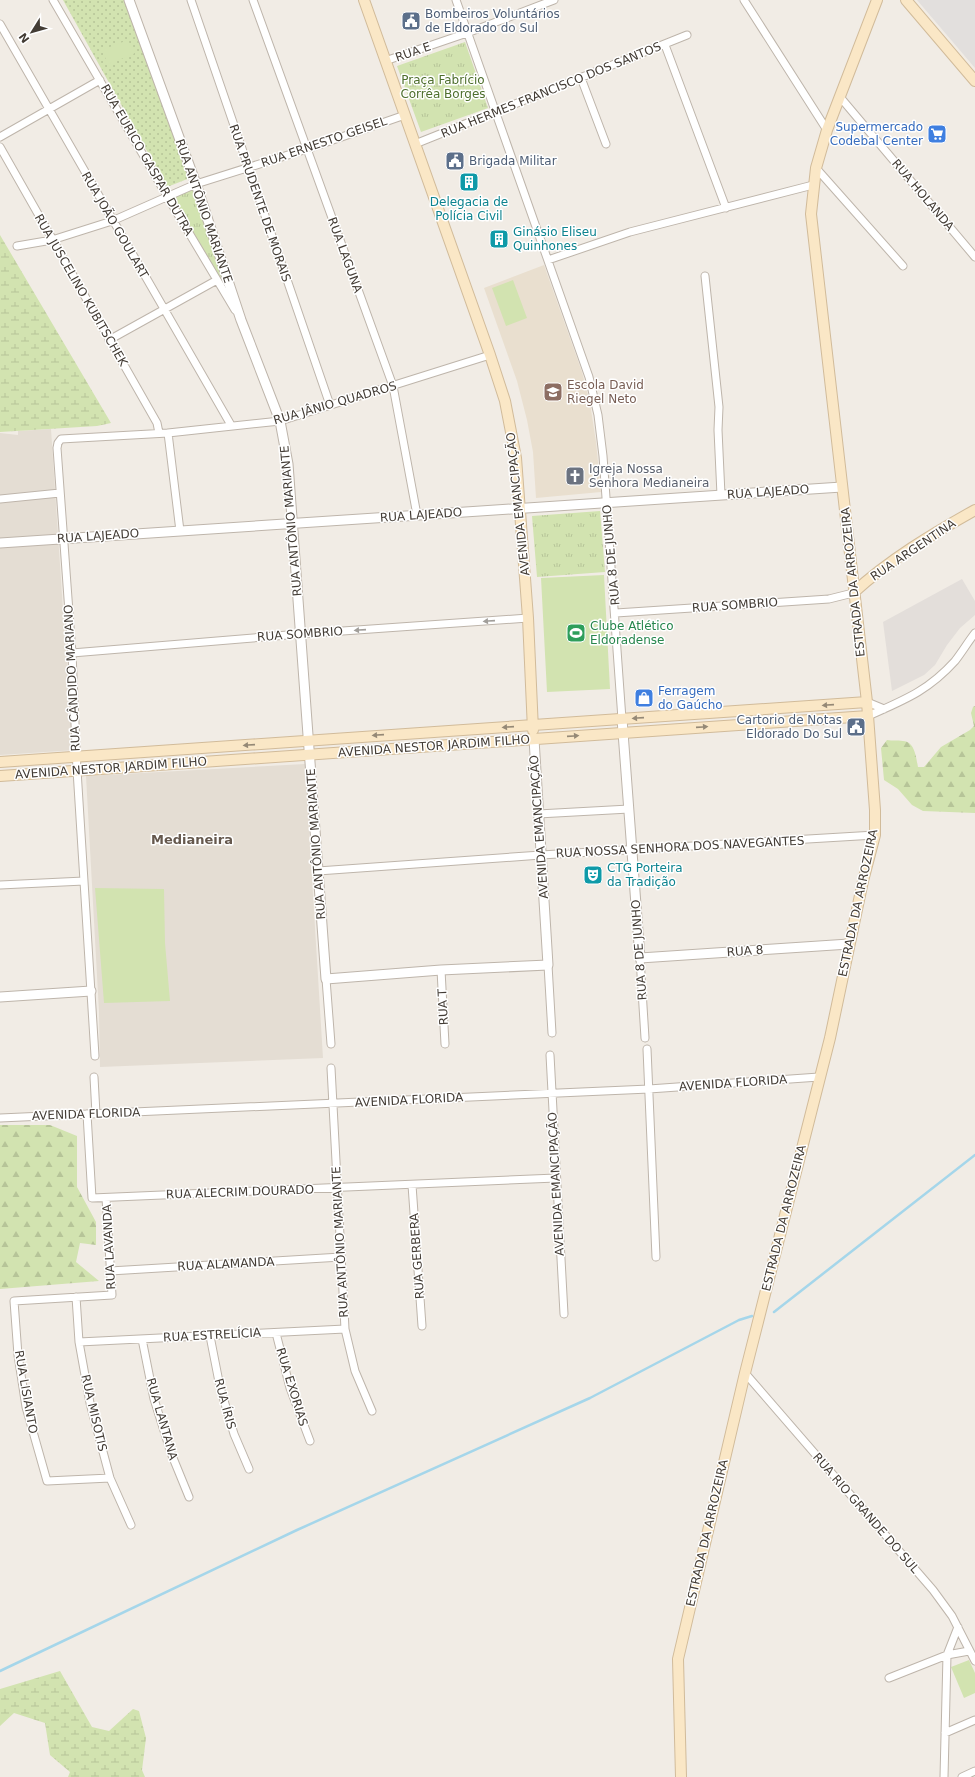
<svg xmlns="http://www.w3.org/2000/svg" width="975" height="1777" font-family="'DejaVu Sans',sans-serif">
  <style>
    .residential { fill: #e4ddd3 }
    .industrial { fill: #e3deda }
    .education { fill: #e9dfcf }
    .grass { fill: url(#grass-tufts) }
    .forest { fill: url(#forest-firs) }
    .wetland { fill: url(#wetland-marsh) }
    .garden { fill: url(#garden-dots) }
    .pitch { fill: #d2e3b0 }
    .parking { fill: #e2dfdd }
    .lines { fill: none; stroke-linecap: round; stroke-linejoin: round }
    .stream { stroke: #a5d6ea; stroke-width: 2.5 }
    .minor-casing { stroke: #beb5ab; stroke-width: 9 }
    .tertiary-casing { stroke: #beb5ab; stroke-width: 11 }
    .secondary-casing { stroke: #d1bb9a; stroke-width: 12 }
    .minor { stroke: #fff; stroke-width: 7 }
    .tertiary { stroke: #fff; stroke-width: 9 }
    .secondary { stroke: #fae7c6; stroke-width: 10 }
    .oneway { fill: #a19e9a }
    .oneway2 { fill: #958976 }
    .labels { text-anchor: middle; stroke-width: 3; stroke-linejoin: round; paint-order: stroke }
    .service-label { font-size: 12px; fill: #4e5e75; stroke: #fff; text-anchor: start }
    .street-label { font-size: 12px; fill: #433c35; stroke: #fff }
    .park-label { font-size: 12px; fill: #4e6f2d; stroke: #fff }
    .shop-label { font-size: 12px; fill: #366cbe; stroke: #fff; text-anchor: end }
    .culture-label { font-size: 12px; fill: #0d838f; stroke: #fff; text-anchor: start }
    .education-label { font-size: 12px; fill: #785e54; stroke: #fff; text-anchor: start }
    .worship-label { font-size: 12px; fill: #5b616d; stroke: #fff; text-anchor: start }
    .leisure-label { font-size: 12px; fill: #27864d; stroke: #fff; text-anchor: start }
    .neighbourhood-label { font-size: 13px; font-weight: bold; fill: #65584d; stroke: #fff }
  </style>
  <defs>
    <pattern id="grass-tufts" width="24" height="20" patternUnits="userSpaceOnUse"><rect width="24" height="20" fill="#d2e3b0"/><path d="M3 7l-1-3M5 7V3M7 7l1-3M15 17l-1-3M17 17v-4M19 17l1-3" fill="none" stroke="#b6c498"/></pattern>
    <pattern id="forest-firs" width="22" height="20" patternUnits="userSpaceOnUse"><rect width="22" height="20" fill="#d2e3b0"/><path d="M5 1l3.5 6h-7zM16 11l3.5 6h-7z" fill="#b6c498"/></pattern>
    <pattern id="wetland-marsh" width="20" height="14" patternUnits="userSpaceOnUse"><rect width="20" height="14" fill="#d2e3b0"/><path d="M1 5h8M5 5V1M11 12h8M15 12V8" fill="none" stroke="#b6c498"/></pattern>
    <pattern id="garden-dots" width="8" height="8" patternUnits="userSpaceOnUse"><rect width="8" height="8" fill="#d2e3b0"/><path d="M2 2h.1M6 6h.1" fill="none" stroke="#b6c498" stroke-width="1.8" stroke-linecap="round"/></pattern>
  </defs>
  <rect width="100%" height="100%" fill="#f1ece5"/>
  <path class="residential" d="M51,429L65,640L76,750L0,755V433L18,435V431Z
    M305,764L323,1058L100,1067L99,1012L86,776Z"/>
  <path class="industrial" d="M962,579L975,601V615L960,628L947,645L935,665L924,675L892,691L883,622Z"/>
  <path class="education" d="M544,265L582,372L590,403L596,442L601,492L536,498L533,452L527,420L517,381L484,288Z"/>
  <path class="grass" d="M465,42L488,108L421,132L397,66Z
    M193,187L227,291L172,195Z
    M600,511L605,572L537,577L532,516Z"/>
  <path class="forest" d="M975,706V813L923,811L912,805L898,789L884,780L881,748L887,740C893,741 897,740 903,741C915,742 916,757 918,767H924L941,747L970,730L974,726L971,713L973,707Z
    M0,1125H50L77,1136V1187L96,1222V1245L80,1243L76,1262L99,1281L0,1289Z"/>
  <path class="wetland" d="M0,235L111,423L97,426L0,432Z
    M60,1671L92,1727L109,1731L133,1709L139,1711L146,1738L142,1770L145,1777H68L70,1772L50,1755L45,1723L14,1713L0,1726V1689Z"/>
  <path class="garden" d="M63,0H125L190,178L167,187Z"/>
  <path class="pitch" d="M128,40L134,54L108,64L102,50Z
    M513,280L527,318L506,326L492,288Z
    M604,575L610,689L547,692L541,578Z
    M95,888L164,889L165,943L170,1001L104,1003Z
    M969,1660L975,1673V1693L964,1698L951,1667Z"/>
  <path class="parking" d="M917,0H975V68Z"/>
  <g class="lines">
    <path class="stream" d="M774,1312L975,1155
      M0,1671L297,1530L590,1398L739,1320L752,1316"/>
    <g class="minor-casing">
      <path id="minor" d="M53,0L167,196L235,310
        M191,0L330,405
        M253,0L393,386L417,515
        M456,0L589,377L598,415L603,456L622,719
        M744,0L827,130
        M0,24L231,425
        M665,45L726,208
        M385,61L467,33L554,0
        M581,78L606,144
        M840,97L975,257
        M0,137L100,80
        M415,144L687,35
        M0,147L157,423L159,433
        M816,168L903,266
        M17,246L52,240L112,221L196,184L307,149L405,115
        M548,260L630,232L813,185
        M705,276L719,407L718,430L721,495
        M109,340L217,280
        M168,433L180,531
        M0,499L60,493
        M616,613L829,599L853,593
        M72,653L300,634L528,618
        M867,702L884,709
        M868,716C904,700 928,691 955,661C962,652 968,642 975,633
        M538,814L629,809
        M318,871L541,855L875,835
        M0,885L84,881
        M640,958L645,1038
        M548,965L552,1033
        M441,970L445,1044
        M326,979L331,1044
        M647,1049L656,1257
        M550,1055L564,1314
        M95,1056L77,770L72,653L57,448L58,443L61,439L168,433L280,421L490,355
        M331,1068L345,1329L355,1371L372,1411
        M94,1077L96,1114
        M87,1114L92,1198L556,1178
        M0,1118L649,1089L819,1077
        M412,1185L422,1326
        M106,1198L112,1295L14,1301L18,1355L26,1407L47,1481L110,1478
        M110,1271L341,1257
        M76,1297L79,1342L90,1403L110,1478L131,1525
        M276,1333L290,1388L310,1441
        M210,1336L220,1387L234,1434L249,1469
        M142,1339L154,1399L171,1453L189,1497
        M79,1342L345,1329
        M745,1373L933,1590L952,1616L975,1661
        M889,1678L947,1655L969,1651
        M945,1733L975,1720
        M944,1777L947,1655L958,1627
        M962,1777L975,1771"/>
    </g>
    <g class="tertiary-casing">
      <path id="tertiary" d="M129,0L196,184L241,320L280,421L288,464L326,979L441,970L548,965L534,739
        M0,543L842,487
        M622,719L640,958L849,944
        M0,997L91,991"/>
    </g>
    <g class="secondary-casing">
      <path id="secondary" d="M364,0L490,355L505,401L516,458L528,618L533,730
        M906,0L975,81
        M853,593C889,560 932,534 975,510
        M0,762L867,702
        M0,776L868,716
        M681,1777L678,1659L745,1373L830,1038L863,881L875,835V810L867,702L811,214L816,168L827,130L877,0"/>
    </g>
    <use href="#minor" class="minor"/>
    <use href="#tertiary" class="tertiary"/>
    <use href="#secondary" class="secondary"/>
  </g>
  <defs><path id="oneway-solid" d="M-6-.8H1V-3.2L6.5 0L1 3.2V.8H-6Z"/></defs>
  <g class="oneway">
    <use href="#oneway-solid" transform="translate(489 621) rotate(176)"/>
    <use href="#oneway-solid" transform="translate(360 630) rotate(176)"/>
  </g>
  <g class="oneway2">
    <use href="#oneway-solid" transform="translate(828 705) rotate(176)"/>
    <use href="#oneway-solid" transform="translate(638 718) rotate(176)"/>
    <use href="#oneway-solid" transform="translate(508 727) rotate(176)"/>
    <use href="#oneway-solid" transform="translate(702 727) rotate(-4)"/>
    <use href="#oneway-solid" transform="translate(378 735) rotate(176)"/>
    <use href="#oneway-solid" transform="translate(573 736) rotate(-4)"/>
    <use href="#oneway-solid" transform="translate(249 745) rotate(176)"/>
  </g>
  <defs>
    <g id="civic-square" transform="scale(1)"><rect x="-9" y="-9" width="18" height="18" rx="4" fill="#5c6f8a" stroke="#fff"/><path d="M-.6-6.5H3V-4.5H.6V-3L4-1V1h2V6H-6V1h2V-1L-.6-3ZM-1.2 2.5V6h2.4V2.5Z" fill="#fff"/></g>
    <g id="supermarket-square" transform="scale(1)"><rect x="-9" y="-9" width="18" height="18" rx="4" fill="#3f7fe0" stroke="#fff"/><path d="M-6-5.5h2.5l.6 2H6L4.5 2H-2.5L-4.4-4H-6ZM-1.5 3.2a1.3 1.3 0 1 0 .1 0ZM3 3.2a1.3 1.3 0 1 0 .1 0Z" fill="#fff"/></g>
    <g id="building-square" transform="scale(1)"><rect x="-9" y="-9" width="18" height="18" rx="4" fill="#0f9aa8" stroke="#fff"/><path d="M-4-6H4V6H1V3H-1V6H-4ZM-2.5-4.3h1.7v1.8h-1.7ZM.8-4.3h1.7v1.8H.8ZM-2.5-1h1.7V.8h-1.7ZM.8-1h1.7V.8H.8Z" fill="#fff"/></g>
    <g id="school-square" transform="scale(1)"><rect x="-9" y="-9" width="18" height="18" rx="4" fill="#8d6e63" stroke="#fff"/><path d="M0-5L7-2L0 1L-7-2ZM-4 1L0 2.5L4 1V4Q0 6-4 4Z" fill="#fff"/></g>
    <g id="church-square" transform="scale(1)"><rect x="-9" y="-9" width="18" height="18" rx="4" fill="#6b7280" stroke="#fff"/><path d="M-1.2-6h2.4v3.5h3.3v2.4h-3.3V6h-2.4V-.1h-3.3v-2.4h3.3Z" fill="#fff"/></g>
    <g id="stadium-square" transform="scale(1)"><rect x="-9" y="-9" width="18" height="18" rx="4" fill="#2e9e5b" stroke="#fff"/><path d="M0-5a6.5 5 0 1 0 0 10a6.5 5 0 1 0 0-10ZM-3.5-1.8h7v3.6h-7Z" fill="#fff"/></g>
    <g id="shop-square" transform="scale(1)"><rect x="-9" y="-9" width="18" height="18" rx="4" fill="#3f7fe0" stroke="#fff"/><path d="M-5-2.5h2.3a2.7 3.5 0 0 1 5.4 0H5L5.5 6h-11ZM-1.5-2.5h3a1.5 2.3 0 0 0-3 0Z" fill="#fff"/></g>
    <g id="theatre-square" transform="scale(1)"><rect x="-9" y="-9" width="18" height="18" rx="4" fill="#0f9aa8" stroke="#fff"/><path d="M-5-5.5Q0-4 5-5.5V0Q5 5 0 6Q-5 5-5 0ZM-3.3-2.5H-1v1.5H-3.3ZM1-2.5H3.3v1.5H1ZM-2.8 1Q0 5.5 2.8 1Z" fill="#fff"/></g>
  </defs>
  <g fill-rule="evenodd">
    <use href="#civic-square" x="411" y="21"/>
    <use href="#supermarket-square" x="937" y="134"/>
    <use href="#civic-square" x="455" y="161"/>
    <use href="#building-square" x="469" y="182"/>
    <use href="#building-square" x="499" y="239"/>
    <use href="#school-square" x="553" y="392"/>
    <use href="#church-square" x="575" y="476"/>
    <use href="#stadium-square" x="576" y="633"/>
    <use href="#shop-square" x="644" y="698"/>
    <use href="#civic-square" x="856" y="727"/>
    <use href="#theatre-square" x="593" y="875"/>
  </g>
  <g class="labels">
    <g class="service-label">
      <text x="425" y="18">Bombeiros Voluntários<tspan x="425" dy="14">de Eldorado do Sul</tspan></text>
      <text x="469" y="165">Brigada Militar</text>
      <text x="842" y="724" text-anchor="end">Cartorio de Notas<tspan x="842" dy="14">Eldorado Do Sul</tspan></text>
    </g>
    <g class="street-label">
      <text transform="translate(413 52) rotate(-19)" y="4">RUA E</text>
      <text transform="translate(551 90) rotate(-22)" y="4">RUA HERMES FRANCISCO DOS SANTOS</text>
      <text transform="translate(324 142) rotate(-19)" y="4">RUA ERNESTO GEISEL</text>
      <text transform="translate(147 160) rotate(60)" y="4">RUA EURICO GASPAR DUTRA</text>
      <text transform="translate(923 195) rotate(50)" y="4">RUA HOLANDA</text>
      <text transform="translate(260 203) rotate(71)" y="4">RUA PRUDENTE DE MORAIS</text>
      <text transform="translate(204 211) rotate(71)" y="4">RUA ANTÔNIO MARIANTE</text>
      <text transform="translate(115 225) rotate(60)" y="4">RUA JOÃO GOULART</text>
      <text transform="translate(345 255) rotate(70)" y="4">RUA LAGUNA</text>
      <text transform="translate(81 290) rotate(60)" y="4">RUA JUSCELINO KUBITSCHEK</text>
      <text transform="translate(335 403) rotate(-16)" y="4">RUA JÂNIO QUADROS</text>
      <text transform="translate(768 492) rotate(-4)" y="4">RUA LAJEADO</text>
      <text transform="translate(518 504) rotate(-96)" y="4">AVENIDA EMANCIPAÇÃO</text>
      <text transform="translate(421 515) rotate(-4)" y="4">RUA LAJEADO</text>
      <text transform="translate(291 521) rotate(-95)" y="4">RUA ANTÔNIO MARIANTE</text>
      <text transform="translate(98 536) rotate(-4)" y="4">RUA LAJEADO</text>
      <text transform="translate(913 550) rotate(-34)" y="4">RUA ARGENTINA</text>
      <text transform="translate(611 555) rotate(-95)" y="4">RUA 8 DE JUNHO</text>
      <text transform="translate(853 582) rotate(-96)" y="4">ESTRADA DA ARROZEIRA</text>
      <text transform="translate(735 605) rotate(-4)" y="4">RUA SOMBRIO</text>
      <text transform="translate(300 634) rotate(-4)" y="4">RUA SOMBRIO</text>
      <text transform="translate(72 678) rotate(-93)" y="4">RUA CÂNDIDO MARIANO</text>
      <text transform="translate(434 746) rotate(-4)" y="4">AVENIDA NESTOR JARDIM FILHO</text>
      <text transform="translate(111 768) rotate(-4)" y="4">AVENIDA NESTOR JARDIM FILHO</text>
      <text transform="translate(539 827) rotate(-94)" y="4">AVENIDA EMANCIPAÇÃO</text>
      <text transform="translate(316 844) rotate(-94)" y="4">RUA ANTÔNIO MARIANTE</text>
      <text transform="translate(680 847) rotate(-3)" y="4">RUA NOSSA SENHORA DOS NAVEGANTES</text>
      <text transform="translate(858 903) rotate(-78)" y="4">ESTRADA DA ARROZEIRA</text>
      <text transform="translate(639 950) rotate(-94)" y="4">RUA 8 DE JUNHO</text>
      <text transform="translate(745 951) rotate(-4)" y="4">RUA 8</text>
      <text transform="translate(443 1007) rotate(-93)" y="4">RUA T</text>
      <text transform="translate(733 1083) rotate(-4)" y="4">AVENIDA FLORIDA</text>
      <text transform="translate(409 1100) rotate(-3)" y="4">AVENIDA FLORIDA</text>
      <text transform="translate(86 1114) rotate(-2)" y="4">AVENIDA FLORIDA</text>
      <text transform="translate(556 1184) rotate(-93)" y="4">AVENIDA EMANCIPAÇÃO</text>
      <text transform="translate(240 1192) rotate(-2)" y="4">RUA ALECRIM DOURADO</text>
      <text transform="translate(784 1218) rotate(-76)" y="4">ESTRADA DA ARROZEIRA</text>
      <text transform="translate(340 1242) rotate(-93)" y="4">RUA ANTÔNIO MARIANTE</text>
      <text transform="translate(109 1247) rotate(-93)" y="4">RUA LAVANDA</text>
      <text transform="translate(417 1256) rotate(-94)" y="4">RUA GERBERA</text>
      <text transform="translate(226 1264) rotate(-3)" y="4">RUA ALAMANDA</text>
      <text transform="translate(212 1335) rotate(-3)" y="4">RUA ESTRELÍCIA</text>
      <text transform="translate(292 1387) rotate(73)" y="4">RUA EXORIAS</text>
      <text transform="translate(26 1392) rotate(80)" y="4">RUA LISIANTO</text>
      <text transform="translate(225 1404) rotate(75)" y="4">RUA ÍRIS</text>
      <text transform="translate(94 1413) rotate(77)" y="4">RUA MISOTIS</text>
      <text transform="translate(162 1419) rotate(74)" y="4">RUA LANTANA</text>
      <text transform="translate(866 1513) rotate(49)" y="4">RUA RIO GRANDE DO SUL</text>
      <text transform="translate(707 1533) rotate(-77)" y="4">ESTRADA DA ARROZEIRA</text>
    </g>
    <g class="park-label">
      <text x="443" y="84">Praça Fabrício<tspan x="443" dy="14">Corrêa Borges</tspan></text>
    </g>
    <g class="shop-label">
      <text x="923" y="131">Supermercado<tspan x="923" dy="14">Codebal Center</tspan></text>
      <text x="658" y="695" text-anchor="start">Ferragem<tspan x="658" dy="14">do Gaúcho</tspan></text>
    </g>
    <g class="culture-label">
      <text x="469" y="206" text-anchor="middle">Delegacia de<tspan x="469" dy="14">Polícia Civil</tspan></text>
      <text x="513" y="236">Ginásio Eliseu<tspan x="513" dy="14">Quinhones</tspan></text>
      <text x="607" y="872">CTG Porteira<tspan x="607" dy="14">da Tradição</tspan></text>
    </g>
    <g class="education-label">
      <text x="567" y="389">Escola David<tspan x="567" dy="14">Riegel Neto</tspan></text>
    </g>
    <g class="worship-label">
      <text x="589" y="473">Igreja Nossa<tspan x="589" dy="14">Senhora Medianeira</tspan></text>
    </g>
    <g class="leisure-label">
      <text x="590" y="630">Clube Atlético<tspan x="590" dy="14">Eldoradense</tspan></text>
    </g>
    <g class="neighbourhood-label">
      <text x="192" y="844">Medianeira</text>
    </g>
  </g>
  <g transform="translate(32 32) rotate(233)" stroke="#ffffff" stroke-width="3" paint-order="stroke">
  <path d="M0-3L7 15L0 10L-7 15Z" fill="#433c35"/>
  <text y="-6" font-size="11" font-weight="bold" text-anchor="middle" fill="#433c35">N</text>
  </g>
</svg>
